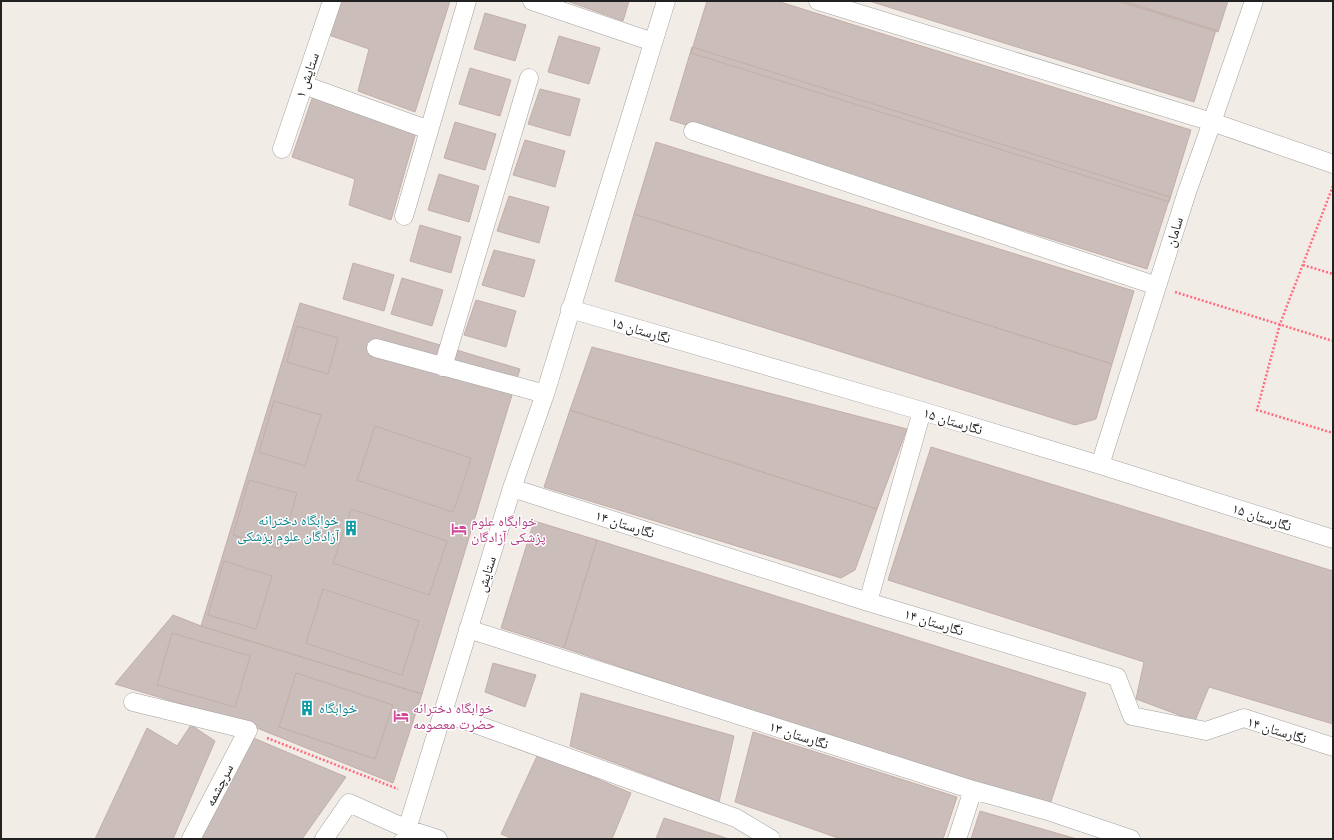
<svg xmlns="http://www.w3.org/2000/svg" width="1334" height="840" font-family="Roboto,'Noto Naskh Arabic',sans-serif">
  <style>
    .building { fill: #cabdba; stroke: #c4aea9 }
    .lines { fill: none; stroke-linecap: round; stroke-linejoin: round }
    .street-casing { stroke: #a2a2a2; stroke-width: 19 }
    .path { stroke: #ff6b7f; stroke-width: 2.5; stroke-dasharray: 2 2; stroke-linecap: butt }
    .street { stroke: #fff; stroke-width: 18 }
    .labels { text-anchor: middle; stroke-width: 3; stroke-linejoin: round; paint-order: stroke }
    .street-label { font-size: 14px; fill: #212121; stroke: #fff }
    .culture-label { font-size: 14px; fill: #0d838f; stroke: #fff; text-anchor: end }
    .hotel-label { font-size: 14px; fill: #b23c85; stroke: #fff; text-anchor: start }
  </style>
  <rect width="100%" height="100%" fill="#f2ece7"/>
  <path class="building" d="M340,1H450L415,112L358,91L369,49L329,35Z
    M567,1H629L623,21Z
    M707,1H777L1191,130L1169,202L691,53Z
    M869,1H1123L1216,30L1194,102Z
    M1118,1H1228L1218,32Z
    M485,13L526,25L515,61L474,49Z
    M559,36L600,48L589,84L548,72Z
    M692,47L1170,197L1147,269L670,120Z
    M470,68L511,80L500,116L459,104Z
    M540,89L580,99L570,136L528,124Z
    M313,96L416,132L391,220L349,205L355,179L292,157Z
    M455,122L496,134L485,170L444,158Z
    M525,140L565,151L555,187L513,175Z
    M656,142L1134,291L1112,364L634,214Z
    M439,174L479,186L469,222L428,210Z
    M509,196L549,207L539,243L497,231Z
    M634,214L1112,364L1096,419L1075,425L615,281Z
    M420,225L461,237L451,273L410,261Z
    M494,250L535,260L524,297L482,285Z
    M353,263L394,275L384,311L343,299Z
    M402,278L443,290L432,326L391,314Z
    M476,300L516,311L506,347L464,335Z
    M300,303L520,369L501,431L422,694L201,626Z
    M297,326L338,338L328,374L287,362Z
    M592,347L907,429L877,509L570,410Z
    M274,401L321,415L305,466L259,452Z
    M570,410L877,509L855,570L841,578L544,487Z
    M375,426L471,458L453,512L357,480Z
    M931,447L1333,571V724L1209,687L1195,721L1136,699L1144,662L888,580Z
    M249,480L297,493L281,549L233,535Z
    M351,509L447,541L429,595L333,563Z
    M534,521L597,540L564,648L501,628Z
    M597,540L1086,693L1048,811L564,648Z
    M224,561L272,576L256,629L208,615Z
    M323,589L419,621L402,675L306,643Z
    M173,615L201,626L422,694L393,783L242,722L115,684Z
    M172,633L250,656L235,707L157,685Z
    M493,663L536,675L525,707L485,692Z
    M296,673L393,705L375,759L279,727Z
    M581,693L734,736L719,802L570,746Z
    M191,725L215,741L173,839H95L147,728L177,746Z
    M753,732L957,797L943,839H841L735,802Z
    M251,737L346,777L302,839H197Z
    M538,754L631,793L612,839H513L501,834Z
    M980,811L1077,839H971Z
    M664,818L729,839H656Z"/>
  <g class="lines">
    <g class="street-casing">
      <path id="street" d="M532,1L653,42
        M818,1L1212,122L1333,164
        M304,85L429,130
        M693,131L1157,286
        M282,149L332,1
        M404,216L467,1
        M570,309L922,411L1100,465L1333,539
        M376,348L545,394
        M443,367L529,78
        M1100,465L1187,192L1212,122L1254,1
        M512,488L868,602L1117,677L1132,716L1206,731L1244,718L1333,747
        M868,602L922,411
        M468,629L973,790L1048,811L1131,839
        M133,702L248,730L191,839
        M442,712L736,818L771,839
        M324,839L349,803L407,829L438,839
        M404,839L512,488L545,394L666,1
        M957,839L973,790"/>
    </g>
    <path class="path" d="M1333,186L1280,324L1257,410L1333,433
      M1303,265L1333,274
      M1175,292L1333,341
      M267,738L398,789"/>
    <use href="#street" class="street"/>
  </g>
  <defs>
    <g id="building-bare" transform="scale(1.2)"><path d="M-4-6H4V6H1V3H-1V6H-4ZM-2.5-4.3h1.7v1.8h-1.7ZM.8-4.3h1.7v1.8H.8ZM-2.5-1h1.7V.8h-1.7ZM.8-1h1.7V.8H.8Z" fill="#0f9aa8" stroke="#fff" stroke-width="2.5" paint-order="stroke"/></g>
    <g id="hotel-bare" transform="scale(1.2)"><path d="M-6-4.5h1.5V1H6V5H4.5V3h-9V5H-6ZM-4 0a1.8 1.8 0 1 1 3.6 0ZM.5 0V-2.5h3Q6-2.5 6 0Z" fill="#d1479c" stroke="#fff" stroke-width="2.5" paint-order="stroke"/></g>
  </defs>
  <g fill-rule="evenodd">
    <use href="#building-bare" x="351" y="528"/>
    <use href="#hotel-bare" x="459" y="529"/>
    <use href="#building-bare" x="307" y="708"/>
    <use href="#hotel-bare" x="401" y="716"/>
  </g>
  <g class="labels">
    <g class="street-label">
      <text transform="translate(307 75) rotate(-71)" y="5">ستایش ۱</text>
      <text transform="translate(1174 232) rotate(-73)" y="5">سامان</text>
      <text transform="translate(641 330) rotate(16)" y="5">نگارستان ۱۵</text>
      <text transform="translate(953 421) rotate(17)" y="5">نگارستان ۱۵</text>
      <text transform="translate(1262 517) rotate(18)" y="5">نگارستان ۱۵</text>
      <text transform="translate(625 524) rotate(18)" y="5">نگارستان ۱۴</text>
      <text transform="translate(486 574) rotate(-73)" y="5">ستایش</text>
      <text transform="translate(934 622) rotate(17)" y="5">نگارستان ۱۴</text>
      <text transform="translate(1277 730) rotate(17)" y="5">نگارستان ۱۴</text>
      <text transform="translate(799 735) rotate(18)" y="5">نگارستان ۱۳</text>
      <text transform="translate(219 785) rotate(-63)" y="5">سرچشمه</text>
    </g>
    <g class="culture-label">
      <text x="339" y="525">خوابگاه دخترانه<tspan x="339" dy="16">آزادگان علوم پزشکی</tspan></text>
      <text x="319" y="713" text-anchor="start">خوابگاه</text>
    </g>
    <g class="hotel-label">
      <text x="471" y="526">خوابگاه علوم<tspan x="471" dy="16">پزشکی آزادگان</tspan></text>
      <text x="413" y="713">خوابگاه دخترانه<tspan x="413" dy="16">حضرت معصومه</tspan></text>
    </g>
  </g>
  <rect width="1334" height="840" fill="none" stroke="#212121" stroke-width="4"/>
</svg>
